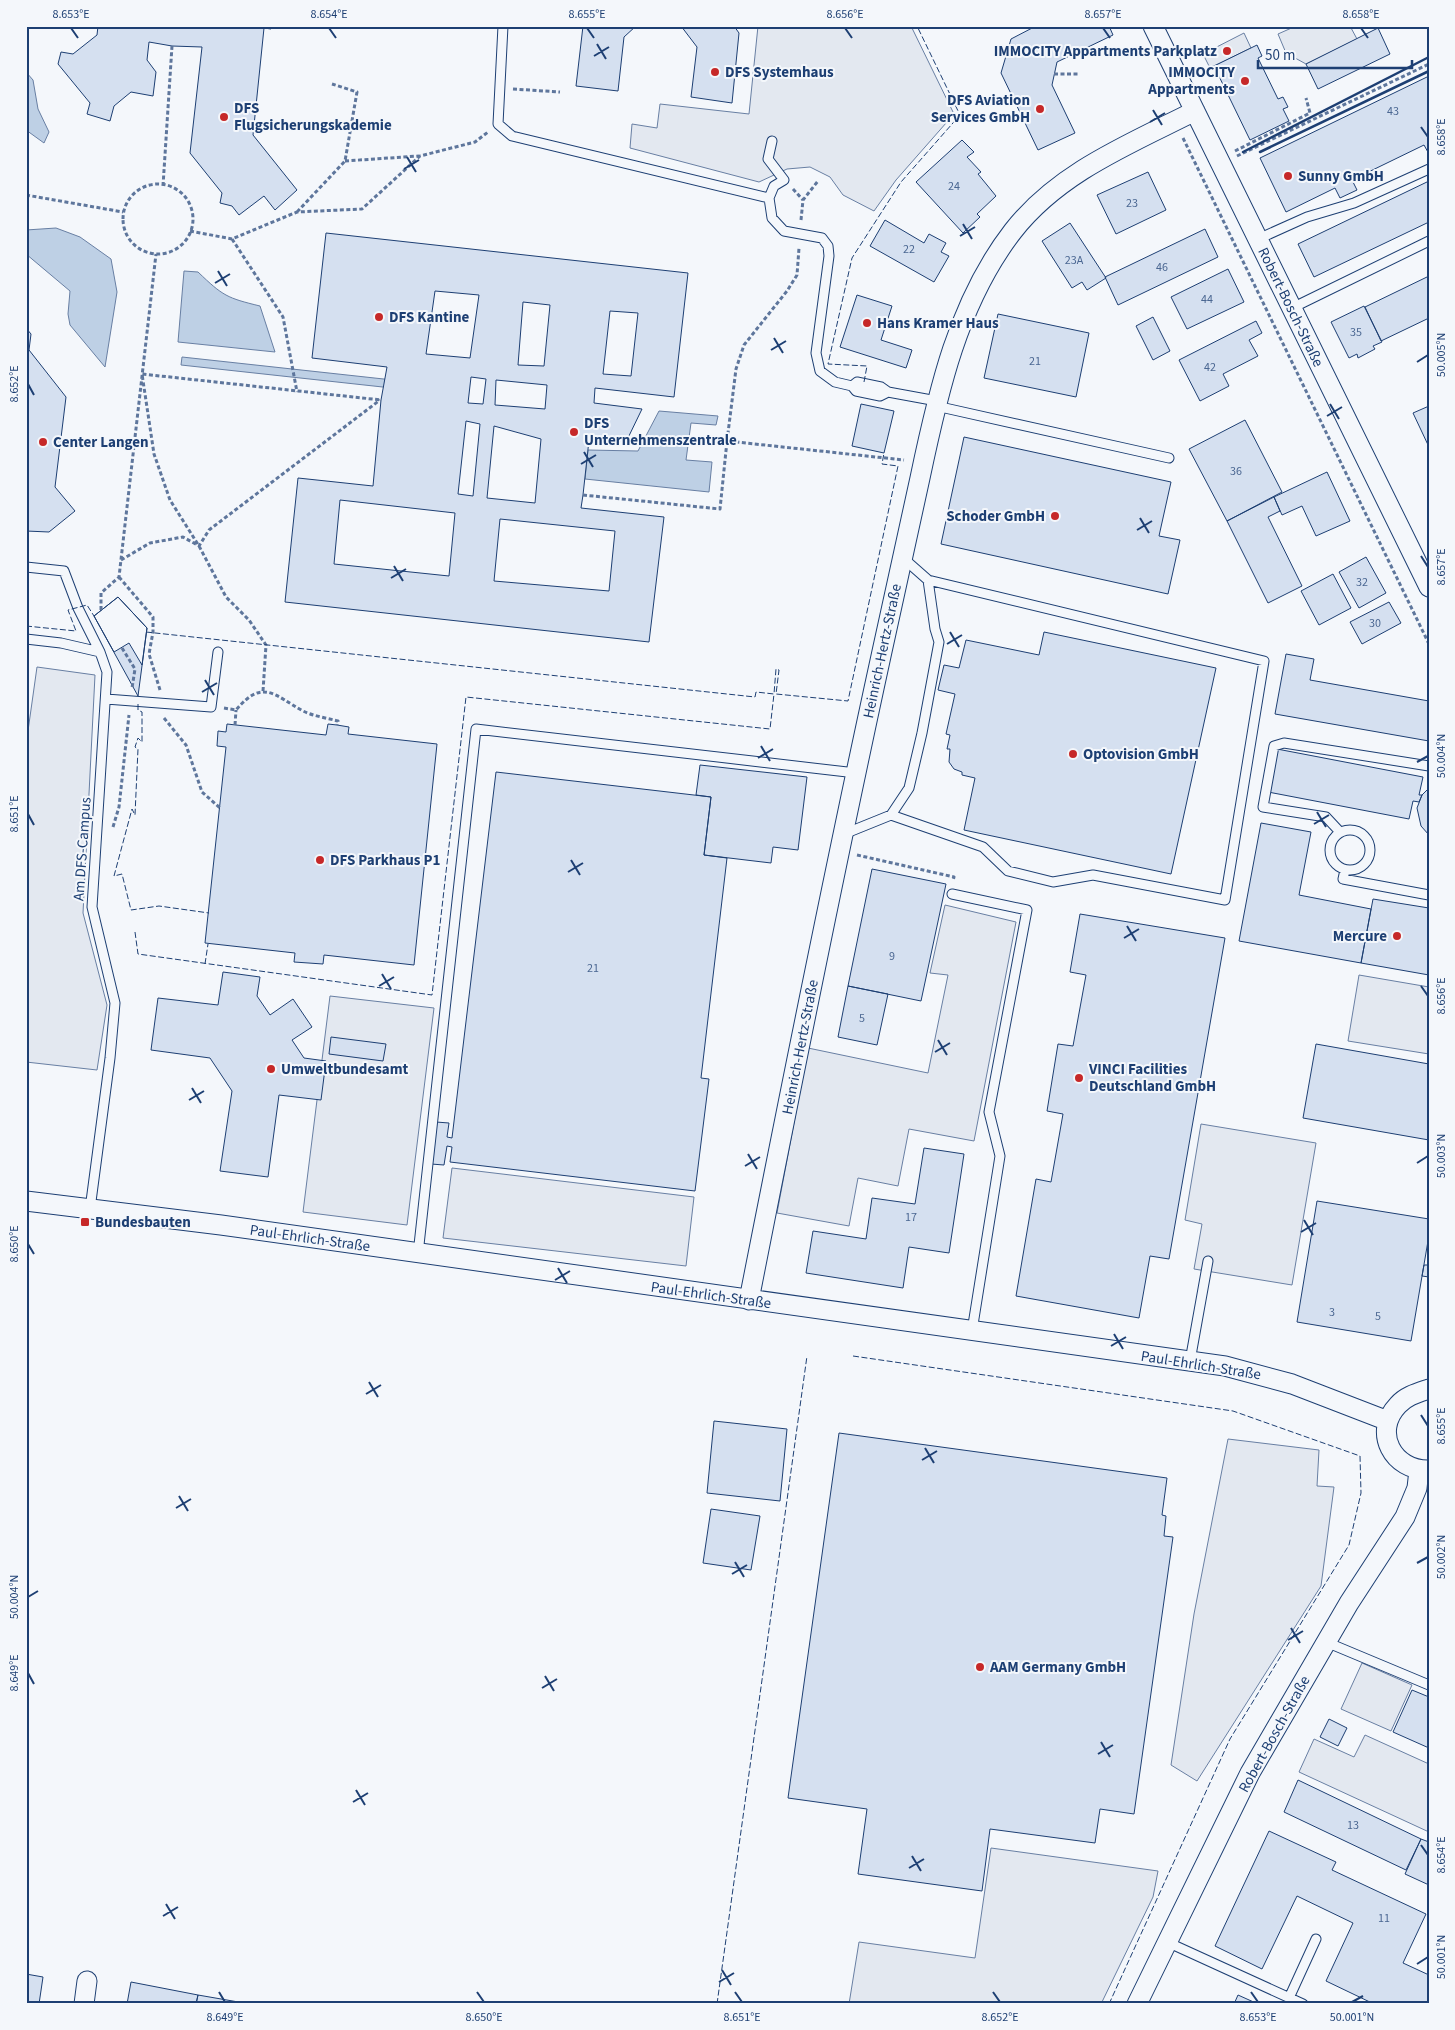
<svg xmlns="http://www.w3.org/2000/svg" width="1455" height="2030" font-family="'Source Sans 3',sans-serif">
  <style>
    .parking { fill: #e3e8f0; stroke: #687fa3 }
    .water { fill: #bed0e5; stroke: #687fa3 }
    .building { fill: #d5e0f0; stroke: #1d3f73; fill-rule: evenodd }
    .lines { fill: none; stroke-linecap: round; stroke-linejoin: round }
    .lane-casing { stroke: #1d3f73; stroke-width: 11 }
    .street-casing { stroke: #1d3f73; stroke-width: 21 }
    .path { stroke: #5e769c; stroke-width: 3; stroke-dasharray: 4 2.5; stroke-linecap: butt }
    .lane { stroke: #f4f7fb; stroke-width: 9 }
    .street { stroke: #f4f7fb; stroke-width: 19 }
    .fence { stroke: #1d3f73; stroke-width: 1; stroke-dasharray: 6 2.5; stroke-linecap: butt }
    .wall { stroke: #1d3f73; stroke-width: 2.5 }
    .ticks { fill: none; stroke: #1d3f73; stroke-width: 2 }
    .poi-dot { fill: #c62828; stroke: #f4f7fb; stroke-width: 2 }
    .labels { text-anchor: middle; stroke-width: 4; stroke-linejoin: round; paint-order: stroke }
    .number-label { font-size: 12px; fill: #4b6792 }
    .poi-label { font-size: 15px; font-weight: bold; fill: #1d3f73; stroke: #f4f7fb; text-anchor: start }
    .street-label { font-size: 15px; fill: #1d3f73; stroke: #f4f7fb }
    .neatline { fill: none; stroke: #1d3f73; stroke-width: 2 }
    .ticks-label { font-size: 12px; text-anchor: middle; fill: #1d3f73 }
  </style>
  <rect width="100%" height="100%" fill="#f4f7fb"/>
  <path class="parking" d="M758,26H911L954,114L896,180L874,211L843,195L830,177L810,167L787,169L759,182L630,148L632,124L657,128L660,104L749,114Z
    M1296,26H1350L1357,39L1306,64L1286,53L1278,34Z
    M1244,33L1251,48L1214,66H1209L1203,54Z
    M37,667L95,675L83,913L107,1005L97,1070L26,1062V745Z
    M945,905L1016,922L974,1141L909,1129L898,1186L858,1178L849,1226L777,1213L808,1048L928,1073L948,975L930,973Z
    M1359,975L1429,987V1054L1348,1041Z
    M330,996L434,1008L407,1225L303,1212Z
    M1201,1124L1316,1143L1292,1285L1194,1269L1202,1224L1185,1220Z
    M452,1168L694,1197L686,1266L443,1238Z
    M1228,1439L1319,1450L1317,1486L1334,1487L1321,1586L1197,1781L1171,1765L1194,1614Z
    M1362,1663L1412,1685L1391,1731L1341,1709Z
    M1365,1735L1429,1764V1832L1299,1772L1314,1739L1354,1757Z
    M991,1848L1158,1871L1153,1897L1101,2004H849L859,1942L975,1958Z"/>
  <path class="water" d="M26,72L33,80L38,109L49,132L44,143L26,130Z
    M56,228L80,237L111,259L117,292L105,367L70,325L68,314L70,291L26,254V230Z
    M184,271L198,272C223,296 227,298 260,306L275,352L178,342Z
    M182,357L402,381L401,389L181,365Z
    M659,411L718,416L716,425L691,423L686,460L712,462L709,492L585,479L588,450L638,451Z"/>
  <path class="building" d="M98,26H274L271,29L264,28L253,135L297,190L275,210L264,196L239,215L232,206L220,203L222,193L190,153L202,47L172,46L149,42L147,60L156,72L153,96L131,92L114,106L110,121L87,114L90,103L58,64L61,52L73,54L97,35Z
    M583,26H636L624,37L618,91L576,86Z
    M681,26H734L739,33L732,103L691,97L697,47Z
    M1036,26H1109L1113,35L1057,62L1052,85L1075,133L1038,150L1001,73L1011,39Z
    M1378,28L1390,54L1318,89L1306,64Z
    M1257,45L1262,56L1258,58L1278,99L1283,97L1288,107L1283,109L1289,121L1250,140L1214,66Z
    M1429,76V154L1424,145L1352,180L1357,190L1340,198L1335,188L1286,212L1260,158Z
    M962,140L974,152L967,157L981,172L978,174L996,196L977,214L980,217L963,233L916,182Z
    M1148,172L1166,210L1116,234L1097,195Z
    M1429,181V222L1314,277L1298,244Z
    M885,220L924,243L929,234L946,243L941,252L949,256L934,282L870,246Z
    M1070,223L1106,278L1087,290L1082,282L1072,288L1042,241Z
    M1205,229L1218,257L1118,305L1105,277Z
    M326,233L688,273L674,397L595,388L594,403L642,409L626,442L589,440L583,495L581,508L664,517L649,642L285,602L298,478L373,486L381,400L387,367L312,358ZM435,291L479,295L470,358L426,354ZM523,302L550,305L544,366L518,365ZM610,311L638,313L631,376L603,374ZM471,377L486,379L483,404L468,403ZM496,380L547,385L545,409L495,405ZM466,421L480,424L473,496L458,494ZM494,426L541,439L535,503L487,498ZM340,500L455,513L449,576L334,564ZM500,519L615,531L609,591L494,581Z
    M1228,269L1244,302L1187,329L1171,297Z
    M1429,276V318L1381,341L1365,307Z
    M857,295L892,306L881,340L912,350L906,368L840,347Z
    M1364,306L1382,342L1373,346L1375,349L1358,358L1357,354L1349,358L1331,322Z
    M998,314L1089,333L1076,397L984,378Z
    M1153,317L1170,351L1153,360L1136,326Z
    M1256,321L1262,333L1249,340L1258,356L1223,374L1229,386L1200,401L1179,360Z
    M26,328L31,334L29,350L66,397L55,487L75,511L49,532L26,531Z
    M861,404L894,411L884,453L852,446Z
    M1429,406V447L1413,413Z
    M1245,420L1282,492L1227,521L1189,449Z
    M964,437L1171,482L1159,536L1180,540L1168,594L941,544Z
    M1327,472L1350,521L1316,536L1302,506L1282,515L1274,497Z
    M1274,497L1280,511L1268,517L1302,586L1268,603L1227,521Z
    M1366,557L1386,593L1359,608L1339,572Z
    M1333,574L1351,608L1319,625L1301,591Z
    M118,597L147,628L138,696L94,616Z
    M118,597L147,628L142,665L129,643L114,652L94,616Z
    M1389,602L1401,623L1362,644L1350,622Z
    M1044,632L1216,668L1171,874L964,830L975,778L962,775V772L954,769L949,762L950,749H947L950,735L946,734L955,694L938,690L944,665L959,668L966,640L1039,655Z
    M1286,654L1314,659L1310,680L1429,701V741L1275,714Z
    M227,724L326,735L328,724L337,725L349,727L348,734L437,744L414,965L324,955L323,964L294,962L295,953L205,943L226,747L217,746L218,731L226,732Z
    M1277,749L1423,777L1419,795H1422L1419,802L1413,801L1409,819L1268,792Z
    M700,765L807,777L798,850L773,847L771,863L704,855L711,797L696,795Z
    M496,772L711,797L704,855L727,858L701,1078L709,1079L695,1191L450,1162L452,1147L447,1146L444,1165L431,1164L436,1122L449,1123L447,1137L452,1138Z
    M1429,788V835L1421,826L1417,808L1422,795Z
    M1261,823L1311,832L1299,895L1371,909L1361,963L1239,941Z
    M872,869L946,884L921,1001L848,986Z
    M1373,899L1429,908V975L1361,963Z
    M1080,914L1225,938L1169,1259L1150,1256L1139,1318L1016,1296L1036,1179L1051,1182L1063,1114L1047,1111L1058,1044L1073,1046L1086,975L1070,972Z
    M223,972L260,977L257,996L270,1015L293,999L312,1027L292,1040L304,1058L326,1061L321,1100L279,1095L268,1177L220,1171L232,1091L210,1058L151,1050L158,998L218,1005Z
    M848,986L888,994L877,1045L838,1037Z
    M331,1037L386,1044L383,1061L329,1054Z
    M1316,1044L1429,1064V1140L1303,1118Z
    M924,1148L964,1154L949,1253L909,1247L903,1288L806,1273L813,1231L866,1239L872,1198L915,1204Z
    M1317,1201L1429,1219V1235L1411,1341L1297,1322Z
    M1424,1265H1429V1277L1422,1276Z
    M714,1421L787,1429L780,1501L707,1493Z
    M839,1433L1167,1478L1162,1515L1166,1516L1164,1536L1173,1537L1134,1814L1100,1809L1095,1843L990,1829L982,1891L858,1874L867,1809L788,1798Z
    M711,1509L760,1516L751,1570L703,1563Z
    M1412,1690L1429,1697V1748L1393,1732Z
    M1329,1719L1347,1728L1338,1746L1320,1737Z
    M1298,1780L1421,1839L1406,1870L1284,1812Z
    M1269,1831L1336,1862L1332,1870L1426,1914L1403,1963L1429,1975V2004H1374L1326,1981L1353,1923L1297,1896L1262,1969L1215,1946Z
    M1421,1839L1429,1842V1885L1405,1874Z
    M26,1974L43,1977L39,2004H26Z
    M131,1982L198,1995L196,2004H127Z
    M198,1995L250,2004H196Z
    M1238,1995L1258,2004H1234Z"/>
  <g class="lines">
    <g class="lane-casing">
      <path id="lane" d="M503,26L498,124L512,136L769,198
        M772,141L768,159L784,180L774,186L769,198L772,218L784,231L822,238L828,246L829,256L816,353L820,371L835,382L852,386L856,391L880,396L888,392
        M1258,239L1307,217L1354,203L1429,169
        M1292,308L1429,241
        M852,386L857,382L881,387L888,392L937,401
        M936,406L1169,458
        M26,567L64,571L78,608L100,652
        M26,639L61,643L100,652L107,672L92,907L115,1003L110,1058L90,1209
        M106,699L211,707L218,652
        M891,815L983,847L1008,871L1053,882L1093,875L1225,900L1264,661L928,580L903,558
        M1330 850a20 20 0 1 1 40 0a20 20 0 1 1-40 0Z
        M1340,832L1326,817L1263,807L1274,746L1284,743L1429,766
        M844,834L891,815L909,788L922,733L939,642L935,629L928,580
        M1345,870L1343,879L1429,895
        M952,894L1027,910L989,1112L1000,1156L972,1331
        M418,1254L476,729L856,773
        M1190,1361L1208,1261
        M1326,1642L1429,1685
        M1167,1942L1303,2004
        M1289,1998L1316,1939"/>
    </g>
    <g class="street-casing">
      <path id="street" d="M1153,26L1429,587
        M26,1201L221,1225L1225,1366L1292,1384L1388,1421
        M749,1300C794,1071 840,842 890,615C900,569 910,524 920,478C938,392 958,302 1013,231C1059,172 1130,144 1195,111
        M1429,1389C1417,1393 1406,1396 1398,1405C1372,1432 1393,1471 1429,1470
        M84,2004L87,1981
        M1137,2004L1250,1773L1349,1603L1405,1517L1417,1488L1419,1470"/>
    </g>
    <path class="path" d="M1054,74H1079
      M513,89L560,92
      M1183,138L1429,644
      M1235,151L1310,113L1306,98
      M1237,156L1429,64
      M345,161L419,156
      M123 219a35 35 0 1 1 70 0a35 35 0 1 1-70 0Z
      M163,186L172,46
      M793,189L803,200
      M26,195L123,212
      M297,212L345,161L357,92L332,84
      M801,220L803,200L818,181
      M190,231L232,239L297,212L362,209L420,156L475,142L488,132
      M232,239L283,317L297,392
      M727,441L736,369L744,345L787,291L797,275L799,248
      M583,495L720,509L727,441L904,460
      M121,560L150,543L183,537L199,546L209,530L380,400
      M119,577L153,617V632L149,654L160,690
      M101,610V593L119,577L156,254
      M122,648L135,669L132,688
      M263,691L266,645L249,620L226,597L199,546L170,500L154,454L142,374L381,400
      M224,708L236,710C263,678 274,695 303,711C313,716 327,718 338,721L337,725
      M164,718L186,745L202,792L220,808
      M235,725L236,710
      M113,827L119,807L129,715
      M857,855L954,877L953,881"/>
    <use href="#lane" class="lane"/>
    <use href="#street" class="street"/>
    <path class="fence" d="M864,382L867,366L828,364L852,258L901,182L960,115L917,26
      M26,626L76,631L68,610L87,605L94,616
      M146,632L755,697L756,692L774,694L776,669L779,670L776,694L848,701L898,466L882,464L884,453
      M138,704V710L142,712V742L138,738L135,747L138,749L135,815L132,809L114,876L122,874L131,910L159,906L209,913
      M135,932L138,954L432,995L466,697L770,729L774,694
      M205,964L208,944
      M853,1356L1233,1411L1360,1456L1361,1493L1349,1545L1230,1739L1109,2004
      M717,2004L807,1356"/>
    <path class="wall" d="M1243,152L1429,57
      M1260,152L1429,71"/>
  </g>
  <path class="ticks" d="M71,28L78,38M329,28L336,38M587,28L594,38M845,28L852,38M1103,28L1110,38M1361,28L1368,38M597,44L606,59M594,56L609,47M1153,110L1162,125M1150,122L1165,113M1421,127L1428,137M407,157L416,172M404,169L419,160M963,224L972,239M960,236L975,227M218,271L227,286M215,283L230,274M774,338L783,353M771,350L786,341M1417,362L1428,355M28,384L34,395M1330,404L1339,419M1327,416L1342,407M584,452L593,467M581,464L596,455M1140,518L1149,533M1137,530L1152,521M1421,556L1428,567M394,566L403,581M391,578L406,569M950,632L959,647M947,644L962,635M205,680L214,695M202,692L217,683M761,746L770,761M758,758L773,749M1417,762L1428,756M1317,812L1326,827M28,814L34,825M1314,824L1329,815M571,860L580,875M568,872L583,863M1127,926L1136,941M1124,938L1139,929M382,974L391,989M379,986L394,977M1421,986L1428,996M938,1040L947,1055M935,1052L950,1043M192,1088L201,1103M189,1100L204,1091M748,1154L757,1169M1417,1163L1428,1156M745,1166L760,1157M1304,1220L1313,1235M1301,1232L1316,1223M28,1244L34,1254M558,1268L567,1283M555,1280L570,1271M1114,1334L1123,1349M1111,1346L1126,1337M369,1382L378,1397M366,1394L381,1385M1421,1415L1428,1426M925,1448L934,1463M922,1460L937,1451M179,1496L188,1511M176,1508L191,1499M735,1562L744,1577M1417,1563L1428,1557M732,1574L747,1565M28,1597L38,1591M1291,1628L1300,1643M1288,1640L1303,1631M28,1673L34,1684M545,1676L554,1691M542,1688L557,1679M1101,1742L1110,1757M1098,1754L1113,1745M356,1790L365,1805M353,1802L368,1793M1421,1845L1428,1855M912,1856L921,1871M909,1868L924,1859M166,1904L175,1919M163,1916L178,1907M1417,1964L1428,1957M722,1970L731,1985M719,1982L734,1973M219,1992L225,2002M477,1992L484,2002M735,1992L742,2002M993,1992L1000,2002M1251,1992L1258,2002M1352,2002L1363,1996"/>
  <g class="poi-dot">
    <circle cx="1227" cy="51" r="5"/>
    <circle cx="715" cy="72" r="5"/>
    <circle cx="1245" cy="81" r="5"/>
    <circle cx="1040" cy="109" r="5"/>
    <circle cx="224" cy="117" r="5"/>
    <circle cx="1288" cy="176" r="5"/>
    <circle cx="379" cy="317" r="5"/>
    <circle cx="867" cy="323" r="5"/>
    <circle cx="574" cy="432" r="5"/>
    <circle cx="43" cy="442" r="5"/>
    <circle cx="1055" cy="516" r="5"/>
    <circle cx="1073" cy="754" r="5"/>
    <circle cx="320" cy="860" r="5"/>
    <circle cx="1397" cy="936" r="5"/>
    <circle cx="271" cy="1069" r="5"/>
    <circle cx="1079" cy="1078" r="5"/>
    <rect x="80" y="1217" width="10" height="10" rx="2.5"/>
    <circle cx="980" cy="1667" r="5"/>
  </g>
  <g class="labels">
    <g class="number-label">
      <text x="1393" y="115">43</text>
      <text x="954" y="190">24</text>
      <text x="1132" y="207">23</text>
      <text x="909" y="253">22</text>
      <text x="1074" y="264">23A</text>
      <text x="1162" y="271">46</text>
      <text x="1207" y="303">44</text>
      <text x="1356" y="336">35</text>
      <text x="1035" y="365">21</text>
      <text x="1210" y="371">42</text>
      <text x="1236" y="475">36</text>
      <text x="1362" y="586">32</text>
      <text x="1375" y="627">30</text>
      <text x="892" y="960">9</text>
      <text x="593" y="972">21</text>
      <text x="862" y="1022">5</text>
      <text x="911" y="1221">17</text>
      <text x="1332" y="1316">3</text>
      <text x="1378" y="1320">5</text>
      <text x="1353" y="1829">13</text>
      <text x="1384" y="1922">11</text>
    </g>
    <g class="poi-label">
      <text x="1217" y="56" text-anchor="end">IMMOCITY Appartments Parkplatz</text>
      <text x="725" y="77">DFS Systemhaus</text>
      <text x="1235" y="77" text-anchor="end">IMMOCITY<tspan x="1235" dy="17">Appartments</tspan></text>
      <text x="1030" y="105" text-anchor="end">DFS Aviation<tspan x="1030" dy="17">Services GmbH</tspan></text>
      <text x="234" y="113">DFS<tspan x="234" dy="17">Flugsicherungskademie</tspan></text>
      <text x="1298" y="181">Sunny GmbH</text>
      <text x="389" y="322">DFS Kantine</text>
      <text x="877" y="328">Hans Kramer Haus</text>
      <text x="584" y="428">DFS<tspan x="584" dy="17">Unternehmenszentrale</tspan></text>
      <text x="53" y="447">Center Langen</text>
      <text x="1045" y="521" text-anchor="end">Schoder GmbH</text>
      <text x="1083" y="759">Optovision GmbH</text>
      <text x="330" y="865">DFS Parkhaus P1</text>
      <text x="1387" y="941" text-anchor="end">Mercure</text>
      <text x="281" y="1074">Umweltbundesamt</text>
      <text x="1089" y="1074">VINCI Facilities<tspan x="1089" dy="17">Deutschland GmbH</tspan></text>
      <text x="95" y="1227">Bundesbauten</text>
      <text x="990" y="1672">AAM Germany GmbH</text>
    </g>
    <g class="street-label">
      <text transform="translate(1291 307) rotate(64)" y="5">Robert-Bosch-Straße</text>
      <text transform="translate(882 651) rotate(-78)" y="5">Heinrich-Hertz-Straße</text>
      <text transform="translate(82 849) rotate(-86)" y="5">Am DFS-Campus</text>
      <text transform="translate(800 1047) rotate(-79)" y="5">Heinrich-Hertz-Straße</text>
      <text transform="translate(310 1238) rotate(8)" y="5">Paul-Ehrlich-Straße</text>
      <text transform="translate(711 1295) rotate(8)" y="5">Paul-Ehrlich-Straße</text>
      <text transform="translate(1201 1365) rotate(9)" y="5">Paul-Ehrlich-Straße</text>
      <text transform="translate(1274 1734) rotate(-61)" y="5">Robert-Bosch-Straße</text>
    </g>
  </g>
  <rect width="1455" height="2030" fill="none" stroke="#f4f7fb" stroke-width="55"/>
  <path d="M1258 60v8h154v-8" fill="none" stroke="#1d3f73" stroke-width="2.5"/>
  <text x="1265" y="60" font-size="15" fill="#1d3f73" stroke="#f4f7fb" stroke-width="4" paint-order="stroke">50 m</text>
  <rect x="28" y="28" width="1400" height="1974" class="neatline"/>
  <g class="ticks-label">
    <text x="71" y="18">8.653°E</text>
    <text x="329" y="18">8.654°E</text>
    <text x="587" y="18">8.655°E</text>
    <text x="845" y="18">8.656°E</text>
    <text x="1103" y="18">8.657°E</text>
    <text x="1361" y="18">8.658°E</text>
    <text transform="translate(1441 137) rotate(-90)" y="4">8.658°E</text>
    <text transform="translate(1441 355) rotate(-90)" y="4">50.005°N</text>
    <text transform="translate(14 384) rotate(-90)" y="4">8.652°E</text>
    <text transform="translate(1441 567) rotate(-90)" y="4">8.657°E</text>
    <text transform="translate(1441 756) rotate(-90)" y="4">50.004°N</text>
    <text transform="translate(14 814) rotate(-90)" y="4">8.651°E</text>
    <text transform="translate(1441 996) rotate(-90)" y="4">8.656°E</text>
    <text transform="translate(1441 1156) rotate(-90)" y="4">50.003°N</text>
    <text transform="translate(14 1244) rotate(-90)" y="4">8.650°E</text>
    <text transform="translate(1441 1426) rotate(-90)" y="4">8.655°E</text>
    <text transform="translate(1441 1557) rotate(-90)" y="4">50.002°N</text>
    <text transform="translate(14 1597) rotate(-90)" y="4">50.004°N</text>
    <text transform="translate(14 1673) rotate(-90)" y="4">8.649°E</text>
    <text transform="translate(1441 1855) rotate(-90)" y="4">8.654°E</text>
    <text transform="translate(1441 1957) rotate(-90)" y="4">50.001°N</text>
    <text x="225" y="2021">8.649°E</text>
    <text x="484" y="2021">8.650°E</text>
    <text x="742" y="2021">8.651°E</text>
    <text x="1000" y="2021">8.652°E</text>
    <text x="1258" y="2021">8.653°E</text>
    <text x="1352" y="2021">50.001°N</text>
  </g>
</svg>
